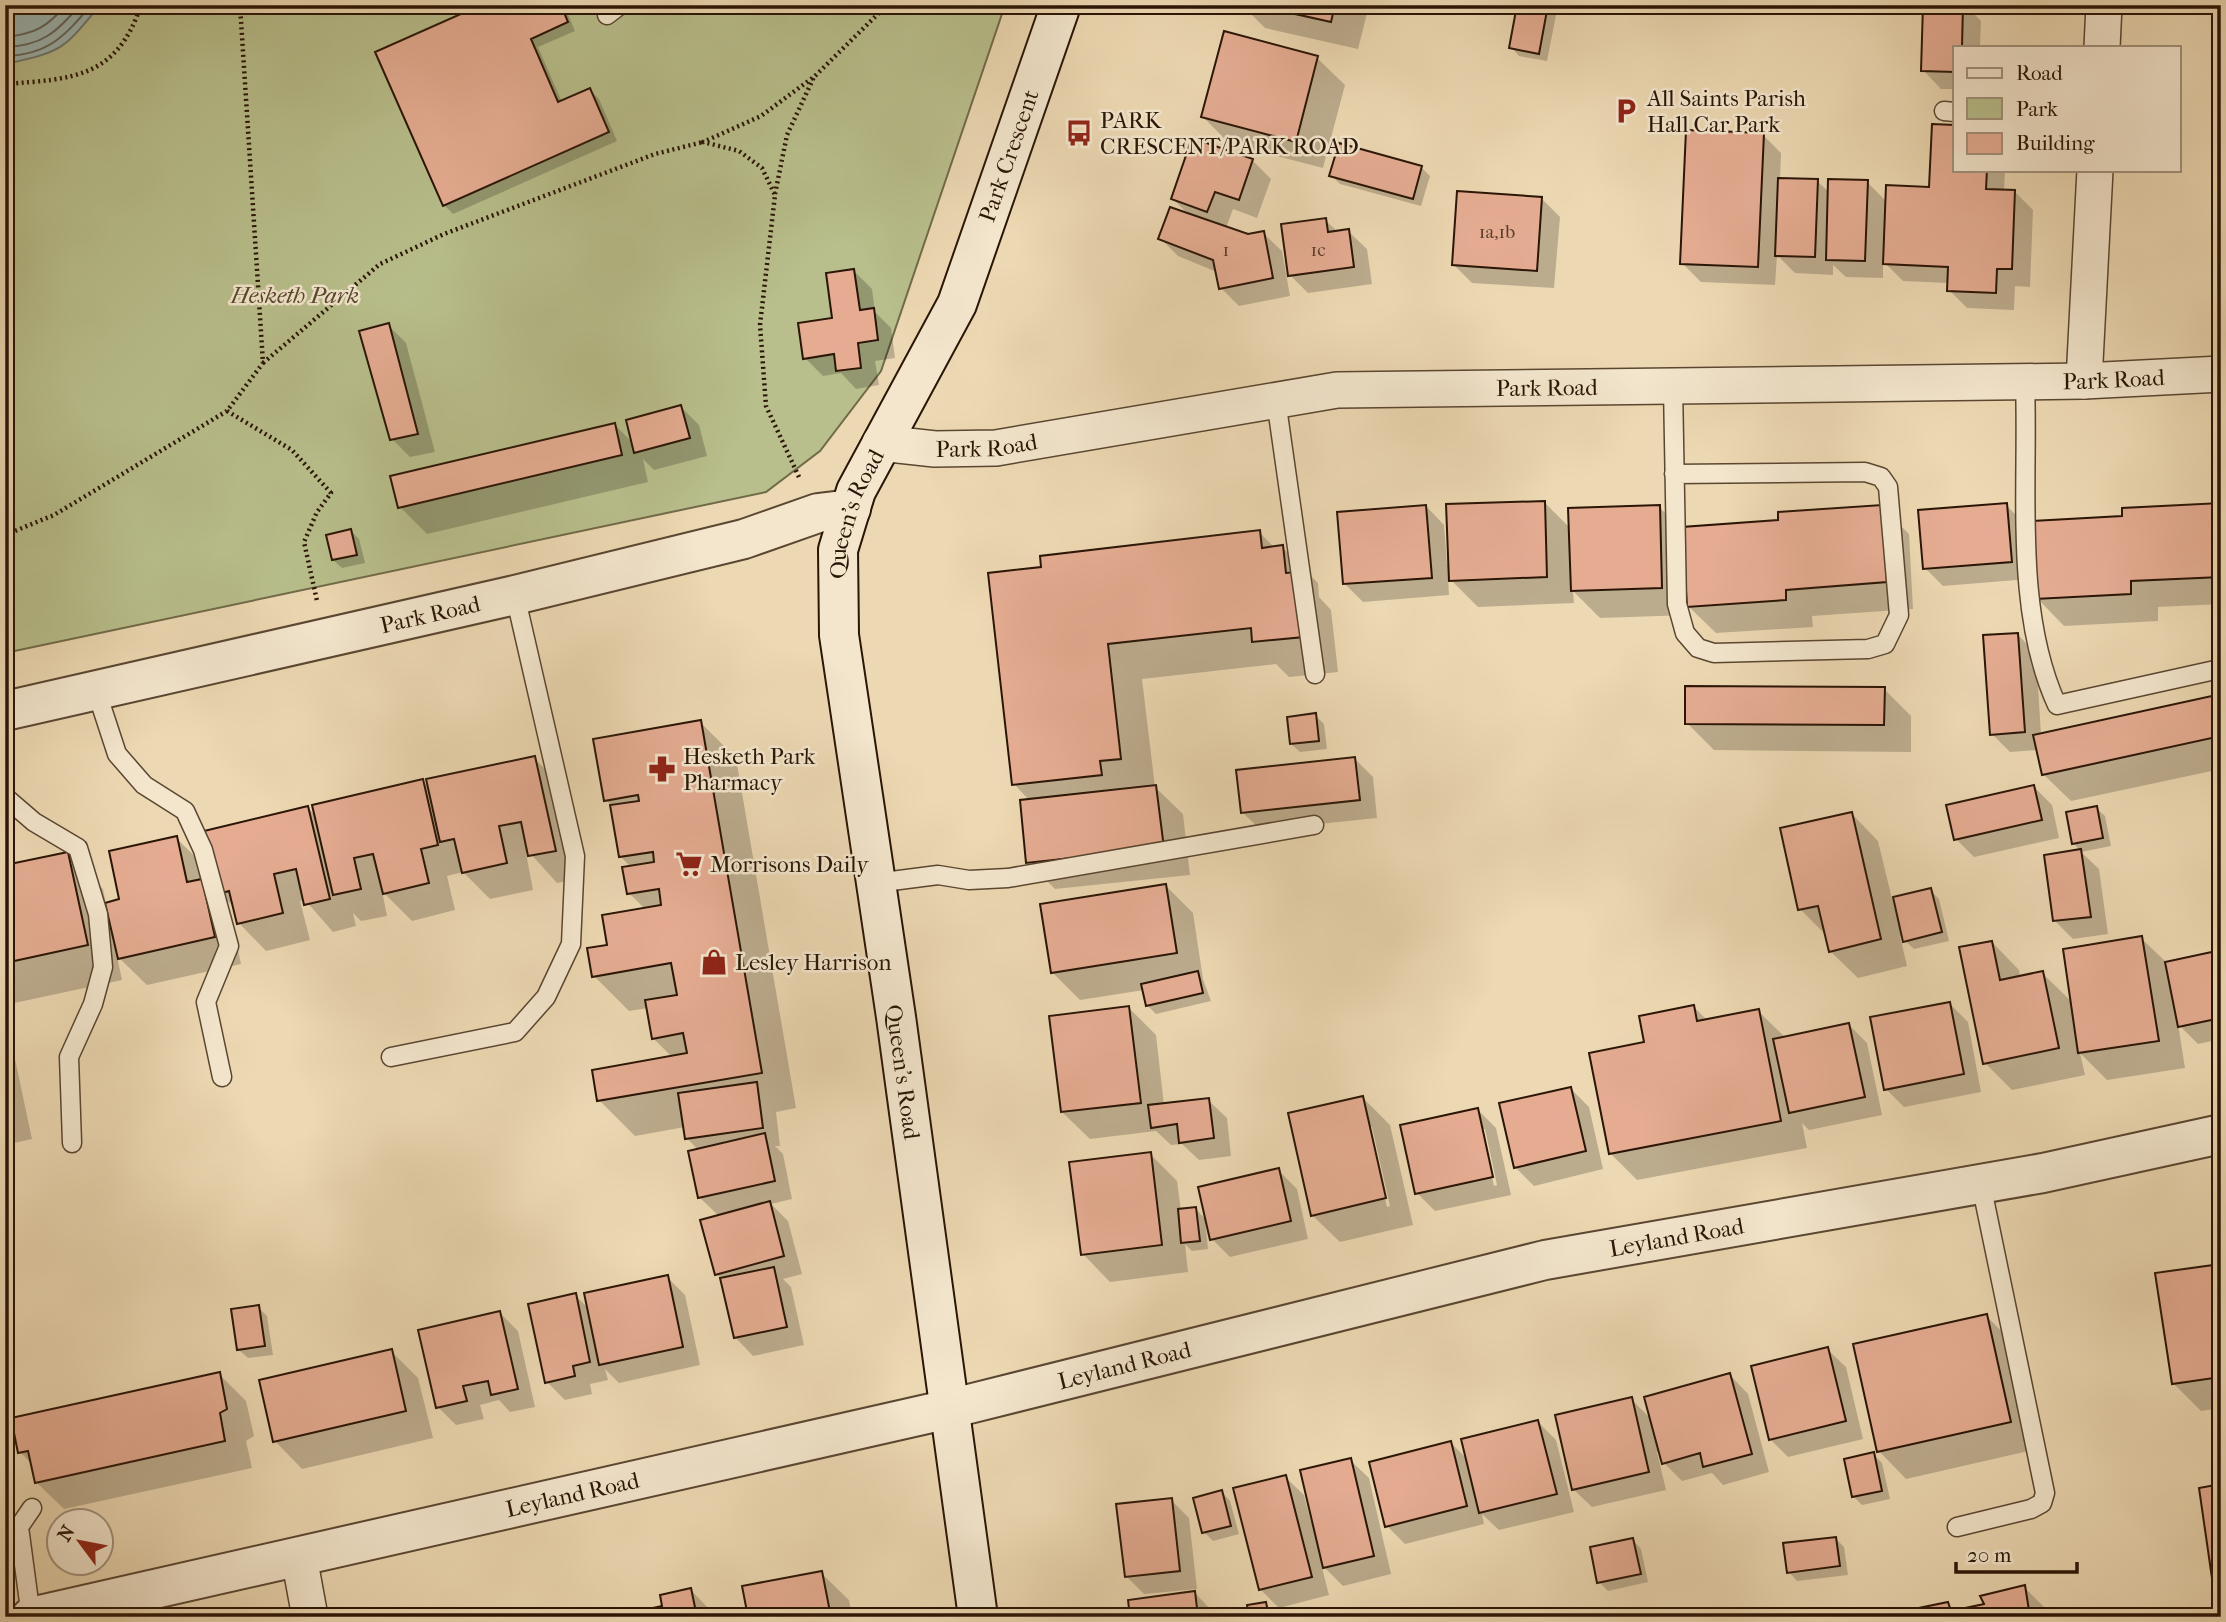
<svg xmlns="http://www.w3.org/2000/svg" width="2226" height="1622" font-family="'IM FELL French Canon',serif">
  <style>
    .green { fill: #b8bf8c; stroke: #716a49; stroke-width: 2 }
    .water { fill: #9bb8b5; stroke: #6e776f; stroke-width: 2 }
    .shadow { fill: #0003; fill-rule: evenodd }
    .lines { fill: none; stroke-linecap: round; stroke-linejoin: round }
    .shore { stroke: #62665e; stroke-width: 2 }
    .building { fill: #e5ac92; stroke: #2a1506; stroke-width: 2 }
    .service-casing { stroke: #5a4631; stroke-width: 21 }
    .minor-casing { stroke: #5a4631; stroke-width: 38 }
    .tertiary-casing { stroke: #5a4631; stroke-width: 42 }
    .secondary-casing { stroke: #2a1506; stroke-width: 42 }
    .path { stroke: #2a1506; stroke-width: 4.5; stroke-dasharray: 2 3.5; stroke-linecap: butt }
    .service { stroke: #f3e6cd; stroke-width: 18 }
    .minor { stroke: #f3e6cd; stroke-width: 35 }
    .tertiary { stroke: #f3e6cd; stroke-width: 38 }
    .secondary { stroke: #f3e6cd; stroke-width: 38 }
    .labels { text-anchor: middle; stroke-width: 5; stroke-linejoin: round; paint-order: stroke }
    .number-label { font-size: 19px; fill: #593b29 }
    .poi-label { font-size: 23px; fill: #2a1506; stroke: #f3e6cd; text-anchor: start }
    .street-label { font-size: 23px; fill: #2a1506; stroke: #f3e6cd }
    .park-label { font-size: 23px; font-style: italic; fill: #55482e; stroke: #f3e6cd }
  </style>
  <rect width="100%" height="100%" fill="#ecd8b2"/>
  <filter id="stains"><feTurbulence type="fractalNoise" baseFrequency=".00286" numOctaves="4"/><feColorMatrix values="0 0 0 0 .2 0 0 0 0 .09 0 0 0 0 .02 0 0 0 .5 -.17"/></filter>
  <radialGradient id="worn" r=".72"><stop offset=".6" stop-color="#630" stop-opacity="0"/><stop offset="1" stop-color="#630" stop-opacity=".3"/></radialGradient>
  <path class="green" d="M5,5H1005L881,371L820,451L766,492L5,653Z"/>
  <path class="water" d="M5,5H100C65,47 65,51 10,63H5Z"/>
  <path class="shadow" d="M486,5H564L575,31L538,47L562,102L590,90L599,99L617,141L453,214L444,205Z
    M1242,5H1369L1358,49L1265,28Z
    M1519,5H1558L1547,61L1519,56L1511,47Z
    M1853,5H2007V12H1972L1981,21L1980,47H1955V89H1941L1923,70L1924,11L1857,10Z
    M1317,58L1345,85L1323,168L1230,144L1203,117Z
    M1763,135L1781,153L1780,180L1817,181L1830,193L1867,182L1887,202L1931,189L1955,170H2005L2004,192H2015L2033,210L2030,287L2015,286L2014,310L1967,308L1949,290V283L1903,281L1883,261V278L1846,277L1833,265V275L1795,273L1777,255L1775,285L1701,282L1682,263Z
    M1252,160L1271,179L1257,218L1233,209L1226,228L1248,236L1263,233L1282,251L1290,296L1239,306L1221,288L1217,272L1178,256L1160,238L1189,215L1173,199Z
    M1421,167L1430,176L1421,206L1340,184L1331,175Z
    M1541,198L1560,217L1554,288L1472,283L1453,264Z
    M1325,220L1338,232L1348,231L1367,249L1372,284L1308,293L1290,275Z
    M854,271L872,289L875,312L891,328L895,358L875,361L879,385L856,389L841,373L823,376L805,358L834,320Z
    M388,325L406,343L435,452L410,457L392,439Z
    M681,407L699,425L707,456L654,470L643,459L648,482L427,534L400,507L614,424L634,444Z
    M1544,502L1571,529L1659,507L1684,532L1881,506L1909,534L1913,609L1812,616L1813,627L1716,633L1688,606L1689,615L1600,618L1573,591L1574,603L1478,607L1448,577L1449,595L1363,602L1344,583L1426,506L1444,525L1447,564Z
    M2006,505L2024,523L2029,579L1943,586L1925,568Z
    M2221,505V604L2158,607V621L2064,626L2037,598L2124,518Z
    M351,531L359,539L365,563L342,568L333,560Z
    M1259,532L1275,548L1282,547L1318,583L1319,597L1331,610L1338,672L1289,677L1276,664L1142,679L1155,787L1183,814L1190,875L1055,889L1028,862L1030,801L1014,784L1043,569Z
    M2018,635L2036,653L2041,735L2221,696V769L2071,801L2043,774L2038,750L2010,752L1992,734Z
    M1884,689L1911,716V752L1714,750L1687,723Z
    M1315,715L1324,724L1327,749L1300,752L1291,744Z
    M700,722L736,758L796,1108L776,1112L780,1146H775L783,1154L792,1199L771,1204L788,1221L802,1274L783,1279L791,1287L804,1345L753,1356L735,1337L722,1280L717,1274L719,1216L699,1197L698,1150L687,1138L685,1127L635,1136L599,1100L673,1058L653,1038L648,1008L629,1011L594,976L609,946L645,909L629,893L632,868L620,856L612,806L606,800Z
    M534,758L561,785L582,878L557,883L529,852L526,853L533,890L490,899L463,872L447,876L455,910L412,921L382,891L387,916L361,921L353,913L356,926L333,932L305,900L300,901L310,940L266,951L239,923L235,908L220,893L308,808L317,817L422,781L430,788Z
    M1355,759L1373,777L1377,818L1261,830L1242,812Z
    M2034,787L2052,805L2059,838L1974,857L1956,839Z
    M2096,808L2105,816L2111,846L2081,852L2099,869L2108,934L2073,939L2055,921L2081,851L2073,843Z
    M1851,813L1878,841L1892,899L1930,890L1939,899L1949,941L1914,949L1900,936L1907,966L1858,978L1830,951L1827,936L1800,909Z
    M176,838L204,865L209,888L229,908L241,964L147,985L117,956L122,980L5,1005V867L68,854L103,889L106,904L121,900Z
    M1166,886L1193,913L1203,979L1211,1001L1156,1014L1147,1005L1144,990L1080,1000L1052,972Z
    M2141,938L2167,963L2221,952V1039L2198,1044L2178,1024L2185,1068L2107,1080L2080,1053L2085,1075L2012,1090L1985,1063L1992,942L2019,970L2020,977L2042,973L2073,1003Z
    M1950,1004L1968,1022L1981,1092L1904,1107L1886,1089Z
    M1694,1007L1708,1021L1758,1011L1786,1038L1849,1025L1867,1043L1882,1115L1809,1130L1802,1123L1807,1148L1637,1180L1610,1153L1646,1043Z
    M1129,1008L1156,1035L1164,1105L1208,1100L1227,1118L1231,1156L1199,1160L1182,1144L1171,1145L1156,1131L1090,1139L1062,1112Z
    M5,1012L32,1139L5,1145Z
    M1571,1089L1589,1107L1603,1169L1534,1186L1515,1167Z
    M1363,1098L1390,1125L1413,1225L1340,1242L1312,1215ZM1368,1127H1372L1390,1206L1387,1207Z
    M1478,1110L1496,1128L1511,1195L1435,1211L1417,1193ZM1481,1129H1485L1497,1185L1494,1186Z
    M1150,1154L1177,1181L1181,1211L1196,1209L1205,1219L1208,1249L1192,1251L1185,1244L1188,1272L1110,1282L1083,1254Z
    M1278,1170L1297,1189L1308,1239L1230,1257L1212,1239Z
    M2221,1266V1408L2201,1411L2173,1383Z
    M667,1277L685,1295L700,1365L619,1383L605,1369L608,1380L590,1384L592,1394L565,1400L547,1382L575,1295L589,1309Z
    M258,1307L267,1316L273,1355L248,1358L239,1350Z
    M500,1313L518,1331L535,1407L510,1412L499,1400L480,1405L484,1419L456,1425L438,1407Z
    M1986,1316L2014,1343L2037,1449L1906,1479L1879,1451Z
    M1827,1349L1846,1367L1863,1439L1788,1457L1770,1439Z
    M391,1351L418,1378L433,1438L302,1469L275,1441Z
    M219,1374L246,1401L254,1436L246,1441L252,1468L64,1509L36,1482L33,1465L20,1452Z
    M1730,1375L1748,1394L1769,1472L1723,1485L1712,1473L1682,1481L1664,1463L1660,1451L1657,1452L1666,1490L1592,1507L1573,1489L1631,1399L1652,1420Z
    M1538,1422L1556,1440L1574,1512L1499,1530L1482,1514L1484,1524L1405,1544L1387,1526L1451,1443L1468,1460Z
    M1873,1454L1882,1463L1890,1499L1862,1505L1854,1497Z
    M1350,1460L1369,1478L1391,1574L1343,1586L1321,1564L1329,1595L1279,1608L1260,1589L1285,1477L1304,1495L1311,1522L1314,1521Z
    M5,1488L17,1532L5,1535Z
    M1222,1492L1230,1501L1239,1534L1213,1541L1204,1532Z
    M1171,1500L1189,1518L1197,1589L1144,1594L1126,1576Z
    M1836,1539L1844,1547L1848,1575L1797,1581L1789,1572Z
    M1633,1540L1641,1549L1648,1582L1608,1591L1599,1582Z
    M821,1573L849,1600L852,1617H750Z
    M2024,1587L2054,1617H1908L1948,1604L1956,1612L1987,1605Z
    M691,1590L709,1609L711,1617H627L664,1608Z
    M1194,1592L1212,1611L1213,1617H1132Z
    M1266,1604L1275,1617H1251Z"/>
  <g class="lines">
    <path class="shore" d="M5,37C35,34 47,27 66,5
      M5,47C42,46 57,32 80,5
      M5,56C48,55 65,36 91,5"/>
  </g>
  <path class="building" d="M481,5H561L568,22L531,39L558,102L590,88L609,132L443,206L375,52Z
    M1255,5H1335L1331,22Z
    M1517,5H1548L1539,54L1509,48Z
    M1923,5H1963L1962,47H1955V72L1921,71Z
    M1224,31L1318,56L1296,142L1201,117Z
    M1932,124L1955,125V170H1987L1986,189L2015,190L2012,269H1997L1996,293L1947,291L1948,267L1883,264L1886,185L1929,187Z
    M1686,130L1764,133L1758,267L1680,264Z
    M1192,138L1253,159L1239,200L1215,192L1207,212L1171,199Z
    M1339,143L1422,166L1413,199L1329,176Z
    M1778,178L1818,179L1815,257L1775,256Z
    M1828,179L1868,180L1865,261L1826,260Z
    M1457,191L1542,197L1537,271L1452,265Z
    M1170,207L1248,234L1264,231L1273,278L1219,289L1213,260L1158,239Z
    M1326,218L1328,232L1349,229L1354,267L1288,276L1281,224Z
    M854,269L860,310L874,308L878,340L858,343L861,368L836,371L834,354L803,359L798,323L832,318L826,273Z
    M389,323L418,434L390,440L359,331Z
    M681,405L690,438L634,453L626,420Z
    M615,423L622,455L398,508L390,476Z
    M1545,501L1547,577L1449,581L1446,504Z
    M2007,503L2012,562L1923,569L1918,510Z
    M2221,503V577L2131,581V594L2035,599L2031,521L2122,516V508Z
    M1426,505L1432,578L1343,584L1337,512Z
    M1660,505L1662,588L1571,591L1568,508Z
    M1882,505L1887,582L1786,590V600L1687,607L1682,527L1778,520V512Z
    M351,529L357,555L332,560L326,535Z
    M1260,530L1262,548L1283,545L1286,573L1297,572L1304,637L1252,642L1251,628L1108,644L1121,759L1100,761L1102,775L1012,785L988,573L1041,567L1040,556Z
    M2018,633L2025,732L1990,735L1983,635Z
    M1685,686L1885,687L1884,725L1685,724Z
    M2221,694V736L2042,775L2033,735Z
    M1316,713L1319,741L1290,744L1287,717Z
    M701,720L762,1073L597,1101L592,1070L687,1053L683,1033L652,1039L645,1000L677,995L671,963L592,977L587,948L607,945L602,915L661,905L659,889L627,894L622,867L654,862L653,852L619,857L610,805L639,801L638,795L604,801L593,739Z
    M535,756L556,851L528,856L521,822L499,826L507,863L462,873L454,839L440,842L426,779Z
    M1355,757L1360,800L1241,813L1236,770Z
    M423,779L438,845L421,849L429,883L383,894L373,854L354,858L361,889L333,895L312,805Z
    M1156,785L1164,848L1026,863L1020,800Z
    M2034,785L2042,820L1954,840L1946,805Z
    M308,806L330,899L304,905L296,869L274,874L283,913L237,924L229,891L218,894L204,831Z
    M2097,806L2103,838L2072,844L2066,812Z
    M1852,812L1881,939L1829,952L1818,906L1798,910L1780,828Z
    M177,836L187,882L202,879L215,937L118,959L105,903L119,899L109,851Z
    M2081,849L2091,917L2053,921L2044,855Z
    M68,852L88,945L5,963V865Z
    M1166,884L1177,953L1051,973L1040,904Z
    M1931,888L1942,932L1903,942L1893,897Z
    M2142,936L2159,1041L2078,1053L2063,949Z
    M1992,941L2000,980L2043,971L2059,1048L1983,1064L1959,947Z
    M2221,950V1018L2178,1027L2165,962Z
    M1198,971L1203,993L1146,1006L1141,984Z
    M1950,1002L1964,1074L1884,1090L1870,1017Z
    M1694,1005L1697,1021L1759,1009L1781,1121L1609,1154L1589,1053L1644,1042L1639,1016Z
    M1129,1006L1141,1103L1061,1112L1049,1016Z
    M1849,1023L1865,1097L1789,1113L1773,1039Z
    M757,1082L763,1128L685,1139L678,1093Z
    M1571,1087L1586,1151L1514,1168L1499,1103Z
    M1363,1096L1386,1198L1311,1216L1288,1113Z
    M1209,1098L1214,1138L1179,1143L1177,1124L1151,1128L1148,1105Z
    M1478,1108L1493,1177L1415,1194L1400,1125Z
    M765,1133L775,1181L698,1198L688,1151Z
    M1151,1152L1162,1245L1081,1255L1069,1162Z
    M1279,1168L1291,1221L1210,1240L1198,1187Z
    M770,1201L784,1256L715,1275L700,1220Z
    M1196,1207L1200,1241L1181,1243L1178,1209Z
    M2221,1264V1377L2172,1384L2155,1273Z
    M774,1267L787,1327L734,1338L720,1278Z
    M668,1275L683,1347L599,1365L584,1293Z
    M576,1293L590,1362L573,1366L575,1376L545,1383L528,1304Z
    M259,1305L265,1346L237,1350L231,1309Z
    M500,1311L518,1389L491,1395L488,1381L463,1386L467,1401L436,1408L418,1330Z
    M1987,1314L2011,1422L1877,1452L1853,1344Z
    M1828,1347L1846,1421L1769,1440L1751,1366Z
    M392,1349L406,1411L273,1442L259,1380Z
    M220,1372L227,1409L220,1413L225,1441L35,1483L28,1451L18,1453L11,1418Z
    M1730,1373L1752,1454L1703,1467L1700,1453L1662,1464L1644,1397Z
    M1632,1397L1649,1472L1572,1490L1555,1415Z
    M1538,1420L1557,1494L1479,1513L1461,1439Z
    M1451,1441L1467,1506L1385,1527L1369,1462Z
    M1874,1452L1882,1491L1852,1497L1844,1459Z
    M1351,1458L1374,1556L1323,1568L1300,1470Z
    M1286,1475L1312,1577L1259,1590L1233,1488Z
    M2221,1484V1599H2215L2199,1488Z
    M1222,1490L1231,1526L1202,1533L1193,1498Z
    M1172,1498L1180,1571L1125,1577L1116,1504Z
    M1836,1537L1840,1566L1787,1573L1783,1543Z
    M1633,1538L1641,1574L1597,1583L1590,1547Z
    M822,1571L831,1617H748L742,1586Z
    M2025,1585L2030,1617H1906L1904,1611L1948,1602L1951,1611L1984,1604L1980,1596Z
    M691,1588L697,1617H625V1614L662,1606L660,1595Z
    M1195,1591L1198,1617H1130L1128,1600Z
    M1266,1602L1269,1617H1249L1247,1605Z"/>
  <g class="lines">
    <g class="service-casing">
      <path id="service" d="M607,15L620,5
        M1944,111L1955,112
        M2025,382C2029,485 2013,609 2057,705L2215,670
        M1673,386L1677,604L1685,633L1698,648L1714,653L1868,649L1885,644L1899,615L1888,487L1881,477L1865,472L1674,474
        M1276,400L1315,674
        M96,690L117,754L144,785L185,811L203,850L229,946L206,1002L222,1077
        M5,797L34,822L78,848L98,914L103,967L93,1004L69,1057L72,1143
        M876,883L938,875L969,880L1008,878L1314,825
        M391,1057L515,1032L546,997L571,944L575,856L515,595
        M1957,1527L2031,1509L2042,1503L2045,1493L1981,1184
        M31,1617L19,1527L32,1508"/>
    </g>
    <g class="minor-casing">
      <g id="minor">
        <path d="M2102,47L2104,5"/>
        <path d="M2084,381L2095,170"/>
        <path id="s1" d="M880,443L935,449L996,448L1337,390L2084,381L2221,374"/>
        <path d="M299,1557L310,1617"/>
      </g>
    </g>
    <g class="tertiary-casing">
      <g id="tertiary">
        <path id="s2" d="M5,711L515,595L744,539L818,513L851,509"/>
        <path id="s3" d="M31,1617L949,1409L1545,1260L2043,1173L2221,1134"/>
      </g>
    </g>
    <g class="secondary-casing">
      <g id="secondary">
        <path id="s4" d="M978,1617L896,1017L839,635L838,550L856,491L957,304L1061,5"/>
      </g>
    </g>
    <path class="path" d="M5,84C73,79 117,78 141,5
      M775,194L787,135L814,77
      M263,363L380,264L444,234L655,154L703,142
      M227,411L292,450L331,493L317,512L304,542L317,601
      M799,477L766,406L760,325L775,195L762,168L739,151L703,142L761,116L815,76L887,5
      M5,535L54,515L227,411L263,363L240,5"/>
    <use href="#service" class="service"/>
    <use href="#minor" class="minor"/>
    <use href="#tertiary" class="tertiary"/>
    <use href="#secondary" class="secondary"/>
  </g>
  <defs>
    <g id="parking-bare" transform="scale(2.1)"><path d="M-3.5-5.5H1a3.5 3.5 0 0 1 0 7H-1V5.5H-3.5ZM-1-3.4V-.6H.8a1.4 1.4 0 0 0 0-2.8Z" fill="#8f2418" stroke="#f3e6cd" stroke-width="2.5" paint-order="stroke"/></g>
    <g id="bus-bare" transform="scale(2.1)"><path d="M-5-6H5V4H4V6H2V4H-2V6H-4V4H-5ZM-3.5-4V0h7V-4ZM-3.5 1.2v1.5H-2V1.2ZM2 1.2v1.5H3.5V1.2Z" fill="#8f2418" stroke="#f3e6cd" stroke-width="2.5" paint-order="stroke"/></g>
    <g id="pharmacy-bare" transform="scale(2.1)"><path d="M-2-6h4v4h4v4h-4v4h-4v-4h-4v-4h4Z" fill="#8f2418" stroke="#f3e6cd" stroke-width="2.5" paint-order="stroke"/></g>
    <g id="supermarket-bare" transform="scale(2.1)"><path d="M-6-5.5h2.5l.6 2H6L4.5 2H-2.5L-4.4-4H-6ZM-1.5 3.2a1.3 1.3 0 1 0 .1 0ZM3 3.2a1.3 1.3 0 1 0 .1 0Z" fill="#8f2418" stroke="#f3e6cd" stroke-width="2.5" paint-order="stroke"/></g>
    <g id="shop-bare" transform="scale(2.1)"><path d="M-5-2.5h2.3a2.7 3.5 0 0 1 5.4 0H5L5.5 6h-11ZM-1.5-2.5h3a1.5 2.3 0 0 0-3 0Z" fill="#8f2418" stroke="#f3e6cd" stroke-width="2.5" paint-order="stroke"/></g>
  </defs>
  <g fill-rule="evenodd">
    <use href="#parking-bare" x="1626" y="111"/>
    <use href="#bus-bare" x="1079" y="133"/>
    <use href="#pharmacy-bare" x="662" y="769"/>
    <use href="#supermarket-bare" x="689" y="864"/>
    <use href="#shop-bare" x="714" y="962"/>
  </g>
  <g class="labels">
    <g class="number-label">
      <text x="1497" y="238">1a,1b</text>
      <text x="1226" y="256">1</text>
      <text x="1318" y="256">1c</text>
    </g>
    <g class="poi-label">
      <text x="1647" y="106">All Saints Parish<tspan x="1647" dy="26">Hall Car Park</tspan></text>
      <text x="1100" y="128">PARK<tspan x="1100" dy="26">CRESCENT/PARK ROAD</tspan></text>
      <text x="683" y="764">Hesketh Park<tspan x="683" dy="26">Pharmacy</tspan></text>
      <text x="710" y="872">Morrisons Daily</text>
      <text x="735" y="970">Lesley Harrison</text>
    </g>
    <g class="street-label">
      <text dy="8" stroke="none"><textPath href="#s4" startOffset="1508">Park Crescent</textPath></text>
      <text dy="8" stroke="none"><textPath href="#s1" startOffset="1239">Park Road</textPath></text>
      <text dy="8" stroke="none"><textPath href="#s1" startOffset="672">Park Road</textPath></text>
      <text dy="8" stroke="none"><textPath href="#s1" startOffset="107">Park Road</textPath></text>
      <text dy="8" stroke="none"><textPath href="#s4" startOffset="1116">Queen's Road</textPath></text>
      <text dy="8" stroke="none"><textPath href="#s2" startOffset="436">Park Road</textPath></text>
      <text transform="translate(903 1072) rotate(82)" y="8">Queen's Road</text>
      <text dy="8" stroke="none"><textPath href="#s3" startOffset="1689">Leyland Road</textPath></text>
      <text dy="8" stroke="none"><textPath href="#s3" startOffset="1122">Leyland Road</textPath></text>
      <text dy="8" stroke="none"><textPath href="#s3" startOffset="555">Leyland Road</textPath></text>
    </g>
    <g class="park-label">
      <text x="295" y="303">Hesketh Park</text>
    </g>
  </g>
  <rect width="2226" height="1622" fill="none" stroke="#ecd8b2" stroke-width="28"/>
  <rect x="7" y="7" width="2212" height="1608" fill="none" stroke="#2a1506" stroke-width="3.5"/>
  <rect x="14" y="14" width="2198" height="1594" fill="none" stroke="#2a1506" stroke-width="2"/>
  <rect x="1953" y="46" width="228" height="126" fill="#f3e6cd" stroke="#a3927d" stroke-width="2"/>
  <rect x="1967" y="68" width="35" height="10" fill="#f3e6cd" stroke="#a3927d" stroke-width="2"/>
  <text x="2016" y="80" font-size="21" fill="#2a1506">Road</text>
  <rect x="1967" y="98" width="35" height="21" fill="#b8bf8c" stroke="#a3927d" stroke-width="2"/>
  <text x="2016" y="116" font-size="21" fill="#2a1506">Park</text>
  <rect x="1967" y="133" width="35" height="21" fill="#e5ac92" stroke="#a3927d" stroke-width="2"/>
  <text x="2016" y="150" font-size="21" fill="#2a1506">Building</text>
  <g transform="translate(80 1542) rotate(302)"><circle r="33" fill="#f3e6cd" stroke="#a3927d" stroke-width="2"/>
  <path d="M0-5L12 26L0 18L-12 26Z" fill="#8f2418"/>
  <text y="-10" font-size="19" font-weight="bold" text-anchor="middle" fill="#2a1506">N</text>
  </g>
  <path d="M1956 1562v10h121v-10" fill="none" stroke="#2a1506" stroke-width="3.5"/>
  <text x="1967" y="1562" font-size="21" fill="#2a1506" stroke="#f3e6cd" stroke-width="5" paint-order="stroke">20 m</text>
  <rect width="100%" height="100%" filter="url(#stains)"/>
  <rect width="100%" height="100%" fill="url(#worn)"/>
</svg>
